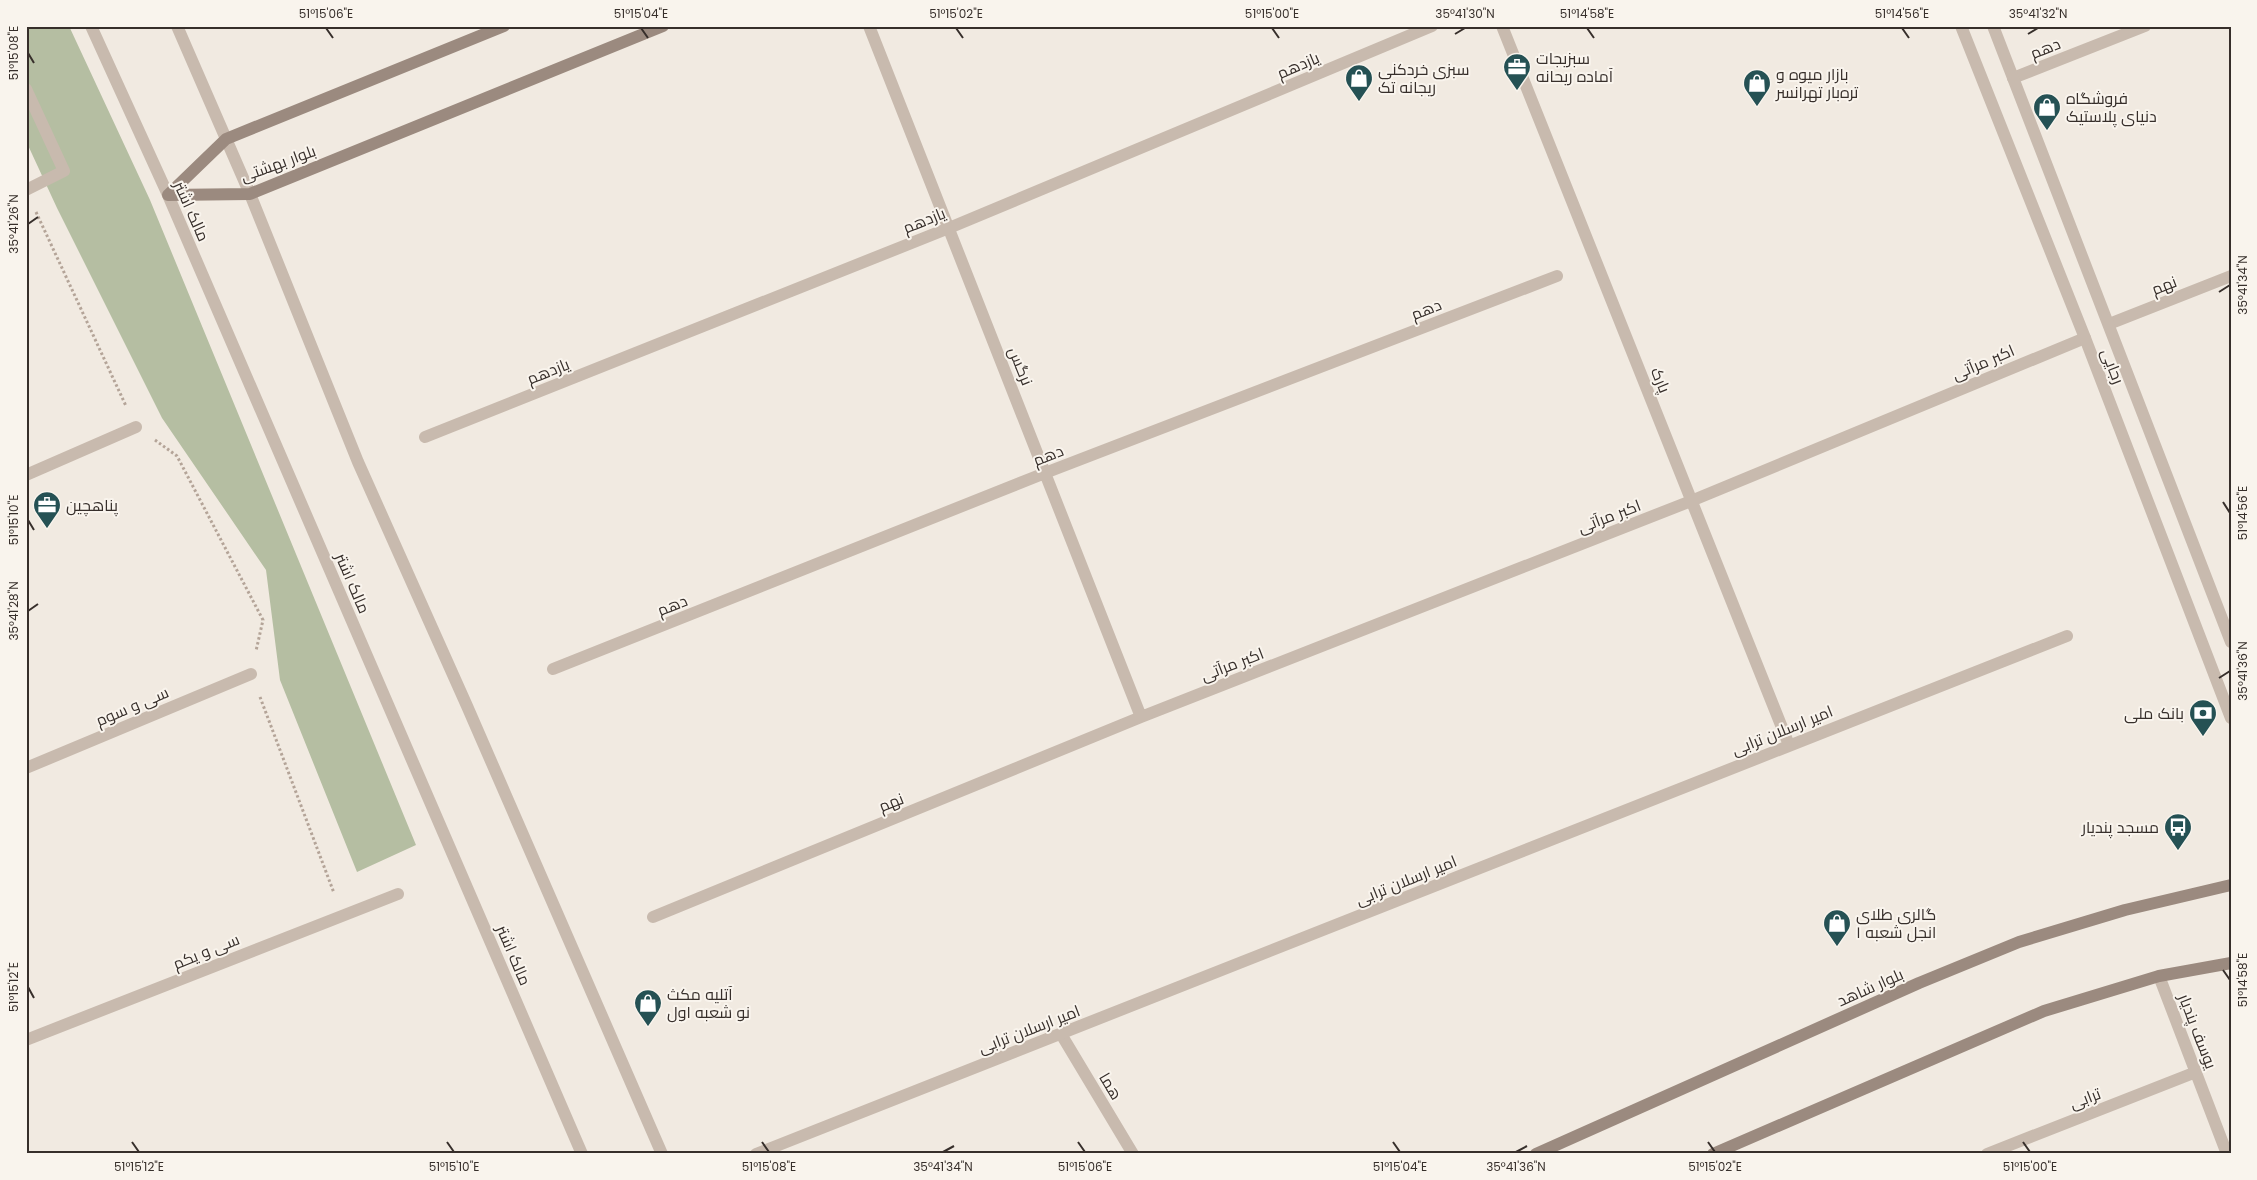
<svg xmlns="http://www.w3.org/2000/svg" width="2257" height="1180" font-family="Poppins,Cairo,sans-serif">
  <style>
    .green { fill: #b5bea2 }
    .lines { fill: none; stroke-linecap: round; stroke-linejoin: round }
    .path { stroke: #b4a498; stroke-width: 3; stroke-dasharray: 2.5 2.5; stroke-linecap: butt }
    .minor { stroke: #c8baae; stroke-width: 12 }
    .tertiary { stroke: #c8baae; stroke-width: 12 }
    .secondary { stroke: #9b8a7f; stroke-width: 12 }
    .ticks { fill: none; stroke: #372f2b; stroke-width: 2 }
    .labels { text-anchor: middle; stroke-width: 4; stroke-linejoin: round; paint-order: stroke }
    .street-label { font-size: 16px; fill: #372f2b; stroke: #f9f4ed }
    .poi-label { font-size: 16px; fill: #372f2b; stroke: #f9f4ed; text-anchor: start }
    .neatline { fill: none; stroke: #372f2b; stroke-width: 2 }
    .ticks-label { font-size: 12px; text-anchor: middle; fill: #372f2b }
  </style>
  <rect width="100%" height="100%" fill="#f1eae1"/>
  <path class="green" d="M26,26H69L150,200L416,845L357,872L280,680L266,570L162,418L57,208L26,141Z"/>
  <g class="lines">
    <path class="path" d="M36,212L126,406
      M155,440L177,456L263,620L256,651
      M260,697L334,893"/>
    <path class="minor" d="M869,26L1141,717
      M1502,26L1789,745
      M2013,78L2145,26
      M26,89L64,171L26,190
      M2109,324L2231,276
      M425,437L949,228L1432,26
      M26,475L136,427
      M553,669L1045,473L1557,276
      M26,768L251,674
      M653,917L1141,717L1691,501L2085,338
      M2159,976L2227,1154
      M1061,1034L1133,1154
      M26,1040L398,894
      M1987,1154L2196,1072"/>
    <path class="tertiary" d="M91,26L168,195L582,1154
      M177,26L250,194L358,462L467,706L662,1154
      M1961,26L2085,338L2231,718
      M1993,26L2231,642
      M756,1154L2067,636"/>
    <path class="secondary" d="M168,195L250,194L663,26
      M168,195L226,139L504,26
      M1536,1154L1919,983L2019,942L2125,910L2231,885
      M1713,1154L2044,1011L2159,976L2231,963"/>
  </g>
  <path class="ticks" d="M326,28L333,38M641,28L648,38M956,28L963,38M1272,28L1279,38M1587,28L1594,38M1902,28L1909,38M1455,34L1465,28M2028,34L2038,28M28,53L34,63M28,224L38,217M2219,292L2230,285M2223,502L2230,513M28,520L34,530M28,611L38,604M2219,678L2230,671M2223,970L2230,980M28,987L34,998M132,1142L139,1152M447,1142L454,1152M762,1142L769,1152M1078,1142L1085,1152M1393,1142L1400,1152M1708,1142L1715,1152M2023,1142L2030,1152M943,1152L954,1146M1516,1152L1527,1146"/>
  <defs>
    <g id="office-pin" transform="scale(1.4375)"><path d="M0 17L-7.5 6A9.5 9.5 0 1 1 7.5 6Z" fill="#255154" stroke="#f9f4ed"/><path d="M-6-3h4V-5.5h4V-3h4V5H-6ZM-1-4.5V-3h2v-1.5ZM-6 0V1H6V0Z" fill="#fff"/></g>
    <g id="shop-pin" transform="scale(1.4375)"><path d="M0 17L-7.5 6A9.5 9.5 0 1 1 7.5 6Z" fill="#255154" stroke="#f9f4ed"/><path d="M-5-2.5h2.3a2.7 3.5 0 0 1 5.4 0H5L5.5 6h-11ZM-1.5-2.5h3a1.5 2.3 0 0 0-3 0Z" fill="#fff"/></g>
    <g id="bank-pin" transform="scale(1.4375)"><path d="M0 17L-7.5 6A9.5 9.5 0 1 1 7.5 6Z" fill="#255154" stroke="#f9f4ed"/><path d="M-6-4H6V4H-6ZM0-2.3a2.3 2.3 0 1 0 0 4.6a2.3 2.3 0 1 0 0-4.6Z" fill="#fff"/></g>
    <g id="bus-pin" transform="scale(1.4375)"><path d="M0 17L-7.5 6A9.5 9.5 0 1 1 7.5 6Z" fill="#255154" stroke="#f9f4ed"/><path d="M-5-6H5V4H4V6H2V4H-2V6H-4V4H-5ZM-3.5-4V0h7V-4ZM-3.5 1.2v1.5H-2V1.2ZM2 1.2v1.5H3.5V1.2Z" fill="#fff"/></g>
  </defs>
  <g fill-rule="evenodd">
    <use href="#office-pin" x="1517" y="67"/>
    <use href="#shop-pin" x="1359" y="78"/>
    <use href="#shop-pin" x="1757" y="83"/>
    <use href="#shop-pin" x="2047" y="107"/>
    <use href="#office-pin" x="47" y="505"/>
    <use href="#bank-pin" x="2203" y="713"/>
    <use href="#bus-pin" x="2178" y="827"/>
    <use href="#shop-pin" x="1837" y="923"/>
    <use href="#shop-pin" x="648" y="1003"/>
  </g>
  <g class="labels">
    <g class="street-label">
      <text transform="translate(2045 48) rotate(-22)" y="6">دهم</text>
      <text transform="translate(1298 65) rotate(-23)" y="6">یازدهم</text>
      <text transform="translate(278 163) rotate(-20)" y="6">بلوار بهشتی</text>
      <text transform="translate(192 211) rotate(66)" y="6">مالک اشتر</text>
      <text transform="translate(924 220) rotate(-22)" y="6">یازدهم</text>
      <text transform="translate(2164 285) rotate(-21)" y="6">نهم</text>
      <text transform="translate(1426 309) rotate(-21)" y="6">دهم</text>
      <text transform="translate(1983 362) rotate(-23)" y="6">اکبر مرآتی</text>
      <text transform="translate(1021 366) rotate(68)" y="6">نرگس</text>
      <text transform="translate(2113 366) rotate(69)" y="6">رجایی</text>
      <text transform="translate(548 371) rotate(-22)" y="6">یازدهم</text>
      <text transform="translate(1661 380) rotate(68)" y="6">پارک</text>
      <text transform="translate(1048 455) rotate(-21)" y="6">دهم</text>
      <text transform="translate(1609 516) rotate(-21)" y="6">اکبر مرآتی</text>
      <text transform="translate(353 583) rotate(67)" y="6">مالک اشتر</text>
      <text transform="translate(672 605) rotate(-22)" y="6">دهم</text>
      <text transform="translate(1232 664) rotate(-21)" y="6">اکبر مرآتی</text>
      <text transform="translate(132 706) rotate(-23)" y="6">سی و سوم</text>
      <text transform="translate(1782 730) rotate(-22)" y="6">امیر ارسلان ترابی</text>
      <text transform="translate(891 802) rotate(-22)" y="6">نهم</text>
      <text transform="translate(1406 880) rotate(-22)" y="6">امیر ارسلان ترابی</text>
      <text transform="translate(206 951) rotate(-22)" y="6">سی و یکم</text>
      <text transform="translate(514 955) rotate(67)" y="6">مالک اشتر</text>
      <text transform="translate(1870 987) rotate(-24)" y="6">بلوار شاهد</text>
      <text transform="translate(1029 1029) rotate(-21)" y="6">امیر ارسلان ترابی</text>
      <text transform="translate(2198 1031) rotate(69)" y="6">یوسف پندیار</text>
      <text transform="translate(1111 1086) rotate(59)" y="6">هما</text>
      <text transform="translate(2085 1098) rotate(-21)" y="6">ترابی</text>
    </g>
    <g class="poi-label">
      <text x="1536" y="64">سبزیجات<tspan x="1536" dy="18">آماده ریحانه</tspan></text>
      <text x="1378" y="75">سبزی خردکنی<tspan x="1378" dy="18">ریجانه تک</tspan></text>
      <text x="1776" y="80">بازار میوه و<tspan x="1776" dy="18">تره‌بار تهرانسر</tspan></text>
      <text x="2066" y="104">فروشگاه<tspan x="2066" dy="18">دنیای پلاستیک</tspan></text>
      <text x="66" y="511">پناهچین</text>
      <text x="2184" y="719" text-anchor="end">بانک ملی</text>
      <text x="2159" y="833" text-anchor="end">مسجد پندیار</text>
      <text x="1856" y="920">گالری طلای<tspan x="1856" dy="18">انجل شعبه ۱</tspan></text>
      <text x="667" y="1000">آتلیه مکث<tspan x="667" dy="18">نو شعبه اول</tspan></text>
    </g>
  </g>
  <rect width="2257" height="1180" fill="none" stroke="#f9f4ed" stroke-width="55"/>
  <rect x="28" y="28" width="2202" height="1124" class="neatline"/>
  <g class="ticks-label">
    <text x="326" y="18">51°15'06"E</text>
    <text x="641" y="18">51°15'04"E</text>
    <text x="956" y="18">51°15'02"E</text>
    <text x="1272" y="18">51°15'00"E</text>
    <text x="1465" y="18">35°41'30"N</text>
    <text x="1587" y="18">51°14'58"E</text>
    <text x="1902" y="18">51°14'56"E</text>
    <text x="2038" y="18">35°41'32"N</text>
    <text transform="translate(14 53) rotate(-90)" y="4">51°15'08"E</text>
    <text transform="translate(14 224) rotate(-90)" y="4">35°41'26"N</text>
    <text transform="translate(2243 285) rotate(-90)" y="4">35°41'34"N</text>
    <text transform="translate(2243 513) rotate(-90)" y="4">51°14'56"E</text>
    <text transform="translate(14 520) rotate(-90)" y="4">51°15'10"E</text>
    <text transform="translate(14 611) rotate(-90)" y="4">35°41'28"N</text>
    <text transform="translate(2243 671) rotate(-90)" y="4">35°41'36"N</text>
    <text transform="translate(2243 980) rotate(-90)" y="4">51°14'58"E</text>
    <text transform="translate(14 987) rotate(-90)" y="4">51°15'12"E</text>
    <text x="139" y="1171">51°15'12"E</text>
    <text x="454" y="1171">51°15'10"E</text>
    <text x="769" y="1171">51°15'08"E</text>
    <text x="943" y="1171">35°41'34"N</text>
    <text x="1085" y="1171">51°15'06"E</text>
    <text x="1400" y="1171">51°15'04"E</text>
    <text x="1516" y="1171">35°41'36"N</text>
    <text x="1715" y="1171">51°15'02"E</text>
    <text x="2030" y="1171">51°15'00"E</text>
  </g>
</svg>
